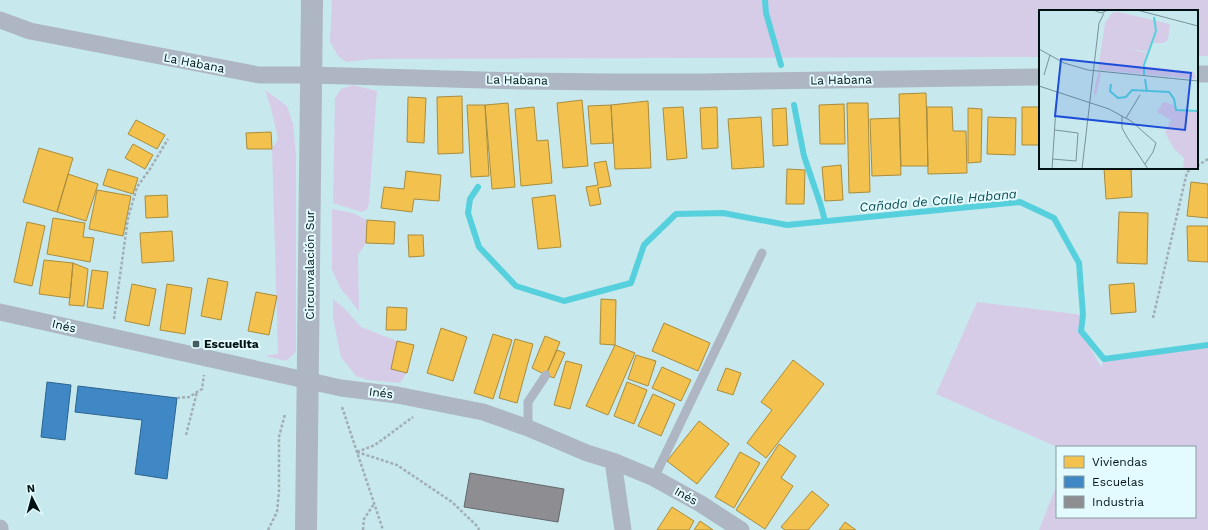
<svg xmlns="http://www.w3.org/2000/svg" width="1208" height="530" font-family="'Work Sans',sans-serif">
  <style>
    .green { fill: #d6cce8 }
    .homes { fill: #f2c14e; stroke: #a98c3d }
    .schools { fill: #3f88c5; stroke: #2c6490 }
    .industry { fill: #8d8d92; stroke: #63686c }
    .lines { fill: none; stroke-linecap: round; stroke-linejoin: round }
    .stream { stroke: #57d0de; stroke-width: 6 }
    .path { stroke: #a1aeb6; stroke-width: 2.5; stroke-dasharray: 3 2; stroke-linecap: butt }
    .service { stroke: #adb6c2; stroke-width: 9 }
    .minor { stroke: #adb6c2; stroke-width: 17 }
    .tertiary { stroke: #adb6c2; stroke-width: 22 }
    .poi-dot { fill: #465d60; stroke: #e3fbfe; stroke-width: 1.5 }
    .labels { text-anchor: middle; stroke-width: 4; stroke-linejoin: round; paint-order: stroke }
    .street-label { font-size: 12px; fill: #001114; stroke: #e3fbfe }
    .poi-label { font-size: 12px; font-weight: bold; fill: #001114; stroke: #e3fbfe; text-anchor: start }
    .water-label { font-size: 13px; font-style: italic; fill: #0a4c53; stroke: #e3fbfe }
    .inset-river { fill: none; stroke: #57d0de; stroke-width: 2 }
    .inset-road { fill: none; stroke: #779396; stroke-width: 1 }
    .view { fill: #1d4ed8; fill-opacity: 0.15; stroke: #1d4ed8; stroke-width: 2 }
    .inset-edge { fill: none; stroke: #001114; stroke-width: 2 }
  </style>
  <rect width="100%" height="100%" fill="#c7e9ed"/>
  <path class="green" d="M332,0H1208V56H1197V11H1040V57L373,59L346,62L338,56L330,42Z
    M353,85L377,91L369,203L367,210L361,212L333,203L335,98L341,89Z
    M265,90L287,106L293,124L296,155V352L286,361L265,356L278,354L272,149L278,139L271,108Z
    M332,209L353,213L367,220L366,243L358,255L359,311L341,289L332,270Z
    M333,299L344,308L361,327L397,341L414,345L407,373L400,383L368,380L356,376L341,357L333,318Z
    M977,302L1083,315L1081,331L1101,367L1104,359L1208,345V530H1039L1057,484V517H1195V447H1057L936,394Z"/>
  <path class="homes" d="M926,93L928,166H901L899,94Z
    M462,96L463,153L438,154L437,97Z
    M408,97L426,98L424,143L407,142Z
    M582,100L588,166L563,168L557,103Z
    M648,101L651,168L615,169L611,105Z
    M508,103L515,187L492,189L485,105Z
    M847,103H868L870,192L849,193Z
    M844,104L845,144H820L819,105Z
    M467,105H485L489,176L471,177Z
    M611,105L613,143L591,144L588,106Z
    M534,107L537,141L548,140L552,183L521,186L515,109Z
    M683,107L687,158L667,160L663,108Z
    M717,107L718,148L702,149L700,108Z
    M927,107H952L953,131H966L967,173L928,174Z
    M1022,107H1040V145H1022Z
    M786,108L788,145L773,146L772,109Z
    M968,108L982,109L981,162L968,163Z
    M761,117L764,167L732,169L728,119Z
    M988,117L1016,118L1015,155L987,154Z
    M899,118L901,175L872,176L870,119Z
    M136,120L165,135L157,149L128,134Z
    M271,132L272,149H247L246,133Z
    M133,144L153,155L145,169L125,158Z
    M39,148L73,158L57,212L23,202Z
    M606,161L611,186L598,188L601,204L590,206L586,187L598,185L594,163Z
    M841,165L843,200L825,201L822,167Z
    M1104,168H1131L1132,197L1106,199Z
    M108,169L138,178L133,194L103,185Z
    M787,169L805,170L804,204H786Z
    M406,171L441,175L439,201L414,199L412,212L381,208L384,187L404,189Z
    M68,174L98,184L86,221L57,212Z
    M1191,182L1208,184V218L1187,216Z
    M97,190L131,196L123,236L89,229Z
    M167,195L168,217L146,218L145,196Z
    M555,195L561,247L538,249L532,198Z
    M1119,212L1148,213L1147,264L1117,263Z
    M53,218L85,223L83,237L94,238L90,262L47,254Z
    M367,220L395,222L394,244L366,243Z
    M27,222L45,226L32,286L14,282Z
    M1187,226H1208V262L1188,261Z
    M172,231L174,261L142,263L140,233Z
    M408,235H423L424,256L409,257Z
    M44,260L73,263L70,298L39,294Z
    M73,263L88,269L84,306L69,305Z
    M92,270L108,272L103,309L87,307Z
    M208,278L228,282L221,320L201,316Z
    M1134,283L1136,312L1111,314L1109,285Z
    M132,284L156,289L149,326L125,321Z
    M167,284L192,288L185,334L160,330Z
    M256,292L277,296L269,335L248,331Z
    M601,299L616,300L615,345L600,344Z
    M387,307L407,308L406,330H386Z
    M664,323L710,343L698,371L652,351Z
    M441,328L467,337L453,381L427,373Z
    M493,334L512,340L493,399L474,393Z
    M545,336L560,342L546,375L532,368Z
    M515,339L533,344L517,403L499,398Z
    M397,341L414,345L407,373L391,369Z
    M615,345L635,353L608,415L586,406Z
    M557,350L565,353L554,378L546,375Z
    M636,355L656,361L648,386L628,379Z
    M793,360L824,384L766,458L747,443L772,410L761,402Z
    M566,361L582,365L570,409L554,405Z
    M662,367L691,380L681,401L652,388Z
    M726,368L741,373L733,395L717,390Z
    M627,382L647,390L634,424L614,416Z
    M653,394L675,404L661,436L638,426Z
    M699,421L729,444L697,484L667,461Z
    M779,444L796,456L781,478L793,486L765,529L736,510Z
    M740,452L760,463L734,508L715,497Z
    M812,491L829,505L808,530H785L781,527Z
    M672,507L694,521L689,530H657Z
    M700,521L713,530H694Z
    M845,522L856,530H839Z"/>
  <path class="schools" d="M47,382L71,385L65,440L41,437Z
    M78,386L177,398L167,479L135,474L142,420L75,412Z"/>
  <path class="industry" d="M470,473L564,489L558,522L464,507Z"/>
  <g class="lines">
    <path class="stream" d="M765,0L766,13L781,65
      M794,105L804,156L821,206L825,221
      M478,187L470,199L468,213L479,247L516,286L564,301L631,283L644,245L676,214L723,213L787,225L1020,202L1054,218L1079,263L1083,315L1081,331L1104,359L1208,345"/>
    <path class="path" d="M1197,166L1208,159
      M1153,318L1187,172L1193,168
      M114,319L128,218L137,187L150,169L168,139
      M177,398L189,397L202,389L204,375
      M342,407L383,530
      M186,435L197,392
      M357,452L397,465L452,502L478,527L479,530
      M357,452L375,445L413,417
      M268,530L277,512L279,491V437L285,414
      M363,530L364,519L374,504"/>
    <path class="service" d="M528,428V402L546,375
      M654,478L762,253"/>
    <path class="minor" d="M0,20L30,31L259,75H311L522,81L612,82H701L1040,77
      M1197,74H1208
      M0,312L341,388L397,395L483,412L528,428L587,453L613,461L654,478L701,504L741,530
      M613,461L623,530
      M0,528V530"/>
    <path class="tertiary" d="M306,530L312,0"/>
  </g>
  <rect class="poi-dot" x="192" y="340" width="8" height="8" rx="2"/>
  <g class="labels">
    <g class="street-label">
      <text transform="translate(194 63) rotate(11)" y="4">La Habana</text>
      <text transform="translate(517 80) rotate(1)" y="4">La Habana</text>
      <text transform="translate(841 80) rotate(-1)" y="4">La Habana</text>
      <text transform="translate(310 265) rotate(-90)" y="4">Circunvalación Sur</text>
      <text transform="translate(64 326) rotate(13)" y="4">Inés</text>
      <text transform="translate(381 393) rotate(7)" y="4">Inés</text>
      <text transform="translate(686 496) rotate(29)" y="4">Inés</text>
    </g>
    <g class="poi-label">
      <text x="204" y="348">Escuelita</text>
    </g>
    <g class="water-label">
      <text transform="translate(938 200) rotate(-5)" y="5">Cañada de Calle Habana</text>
    </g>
  </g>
  <g transform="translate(1039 10)">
    <rect width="159" height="159" fill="#c7e9ed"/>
    <path d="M79,2L131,14L129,30L125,33H113L109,42L85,38L108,43L105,56L155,62L157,69L59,60L66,13L73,3ZM59,62L62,63L57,86L55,82ZM124,92L135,95L136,100L159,101V159H144L145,148L135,139L126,122L132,110L118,102Z" fill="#d6cce8"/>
    <path class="inset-river" d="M105,65V55L117,21L115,7M106,69L108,82M72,74L71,81L79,88L87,87L93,80L130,82L135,89L137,100L159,101"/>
    <path class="inset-road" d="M54,0L62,3L69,0M98,0L159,16M0,39L25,53L49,60L159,71M5,65L11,45M0,76L70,99L92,111L117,133L114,142L106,154M83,106V118L88,127L109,159M87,108L101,85M13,149L37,151L39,123L16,120M13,159L18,82M43,159L60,13L65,3"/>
    <path class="view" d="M22,49L152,63L146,120L16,106Z"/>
    <rect width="159" height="159" class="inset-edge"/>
  </g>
  <rect x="1056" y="446" width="140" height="72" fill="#e3fbfe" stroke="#889da0"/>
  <rect x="1064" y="456" width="20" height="12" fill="#f2c14e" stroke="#889da0"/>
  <text x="1092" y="466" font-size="12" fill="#001114">Viviendas</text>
  <rect x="1064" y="476" width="20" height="12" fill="#3f88c5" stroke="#889da0"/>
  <text x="1092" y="486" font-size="12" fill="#001114">Escuelas</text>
  <rect x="1064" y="496" width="20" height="12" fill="#8d8d92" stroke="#889da0"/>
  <text x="1092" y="506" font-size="12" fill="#001114">Industria</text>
  <g transform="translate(32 498) rotate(354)" stroke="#e3fbfe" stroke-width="3" paint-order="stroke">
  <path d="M0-3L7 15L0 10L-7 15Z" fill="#001114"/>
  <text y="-6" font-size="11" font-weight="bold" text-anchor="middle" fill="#001114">N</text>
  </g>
</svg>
